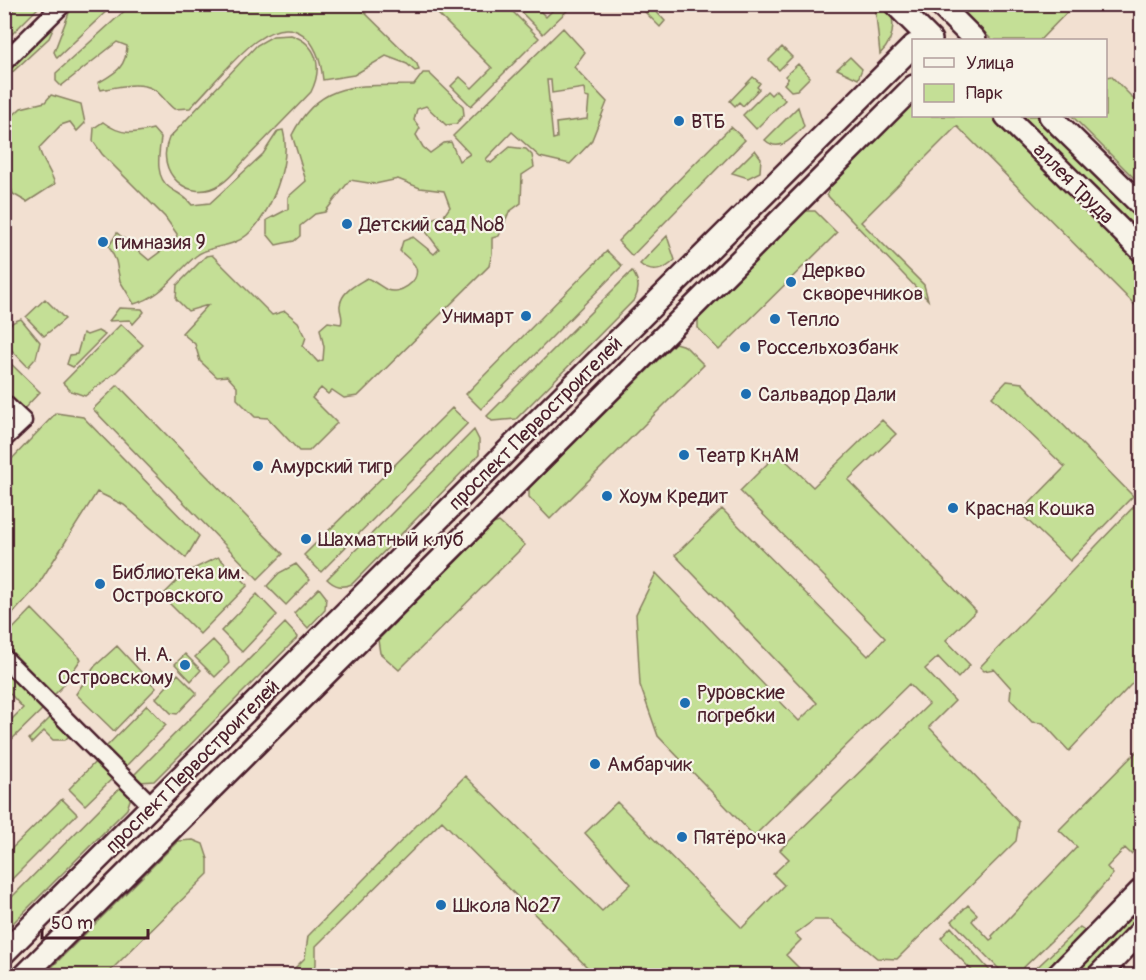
<svg xmlns="http://www.w3.org/2000/svg" width="1146" height="980" font-family="Pangolin,sans-serif">
  <style>
    .green { fill: #c4df96; stroke: #877f60; stroke-width: 1.5; fill-rule: evenodd }
    .lines { fill: none; stroke-linecap: round; stroke-linejoin: round }
    .minor-casing { stroke: #4a1f2b; stroke-width: 21 }
    .major-casing { stroke: #4a1f2b; stroke-width: 26 }
    .minor { stroke: #f7f3e8; stroke-width: 16 }
    .major { stroke: #f7f3e8; stroke-width: 21 }
    .poi-dot { fill: #1f6fb2; stroke: #f7f3e8; stroke-width: 2 }
    .labels { text-anchor: middle; stroke-width: 4.5; stroke-linejoin: round; paint-order: stroke }
    .poi-label { font-size: 20px; fill: #4a1f2b; stroke: #f7f3e8; text-anchor: start }
    .street-label { font-size: 20px; fill: #4a1f2b; stroke: #f7f3e8 }
  </style>
  <rect width="100%" height="100%" fill="#f2e0d1"/>
  <filter id="ink" filterUnits="userSpaceOnUse"><feTurbulence type="fractalNoise" baseFrequency=".0167" numOctaves="2"/><feDisplacementMap in="SourceGraphic" scale="12" xChannelSelector="R" yChannelSelector="G"/><feConvolveMatrix kernelMatrix="1 2 1 2 8 2 1 2 1" color-interpolation-filters="sRGB"/></filter>
  <g filter="url(#ink)">
    <path class="green" d="M19,4L41,5L5,41V18Z
      M529,4L534,5L546,17L558,5H573L543,34L521,12Z
      M72,5H113L57,58L54,52Z
      M131,5H357L417,64L419,70L415,71L407,64L386,56L354,75L323,80C319,40 296,12 256,41C235,56 210,88 190,108L174,109C167,104 160,92 153,89C139,81 116,87 101,90L98,83C115,73 126,68 127,46L117,42L61,86L56,81V73Z
      M429,5H506L539,38L471,106L451,86L460,77L472,88L492,68Z
      M638,5H650L665,21L660,27Z
      M875,5H888C896,23 894,40 880,54Z
      M956,5H1074L1040,40H992Z
      M59,16L49,38L5,79V72Z
      M563,28L585,52L574,67L607,102L591,142L570,164L540,157L512,132L487,158L486,160L491,163L510,147L526,149L532,155L534,167L522,175L521,203L509,212L499,236L492,238V254L489,266L358,396L344,398L332,390L328,394L321,388L312,398L337,423L309,451H299L268,418L255,417L237,399V387L227,376L217,377L200,361L195,344L182,333L208,305L188,311L176,299L177,285L206,256L212,255L272,315L285,311L298,322L306,337L303,346L318,362L323,360L324,347L320,329L328,322L341,324C344,317 339,312 340,305C342,291 356,285 367,278C374,281 380,286 387,290C399,295 420,282 416,268C414,262 405,256 400,251L403,241L413,237L434,254L439,249L424,229C428,220 433,216 443,217L450,207L444,191L420,188L398,179L375,184L350,180L325,212L315,214L300,226V236L294,241L276,245L267,234V220L288,209V197L306,181L292,135C320,79 359,86 414,85L423,73H429L463,106L464,115L456,124L446,125L426,106L417,109L414,120L420,128L416,135L423,147L430,153L444,143L451,142L459,161L470,154L453,136ZM547,80H551L552,93L584,88L585,97L589,98L587,119L556,123L557,138L553,139Z
      M291,35C318,44 323,68 311,92C290,114 268,136 247,158C239,166 231,178 221,184C189,205 154,172 169,138L257,45L273,36Z
      M782,47L792,57L779,70L769,60Z
      M850,57L862,69L858,79L837,69Z
      M798,64L810,77L797,90L791,91L784,84L788,79L785,76Z
      M1111,76L1141,106V185L1072,116H1106V77Z
      M753,77L760,83L757,87L759,89L743,106L739,102L735,106L730,101Z
      M776,90L785,100L756,129L743,115L767,91L771,95Z
      M51,95L81,104L85,123L77,131L70,122L61,125L39,148C42,161 51,171 55,184L27,202L13,194L8,179H5V123L21,108L45,102Z
      M913,102L914,116H991L1141,265V311L957,126L861,222L924,285L928,300L827,195L830,186Z
      M798,107L804,126C793,137 780,154 765,140Z
      M1018,116H1039L1141,216V238Z
      M103,122C120,135 133,134 153,129L161,138C159,154 154,177 170,188C180,195 184,195 192,205L210,203L263,154L278,131L283,130C292,161 271,214 247,235C232,248 209,245 196,256C173,275 164,296 134,304L120,281L116,261L109,246L117,233L149,260L176,240L177,234L165,217L102,154L93,141L94,128Z
      M731,127L745,140L632,256L618,241Z
      M755,150L761,158L760,172L748,178L732,173Z
      M805,211H815L837,233L719,350L698,328V318Z
      M667,236L675,260C665,270 652,275 640,264Z
      M607,251L622,266L481,409L466,394Z
      M632,271C639,280 640,289 635,299L516,419L492,421L487,416Z
      M45,299L65,319L44,336L26,317Z
      M119,308L142,309L144,312L133,324L130,320L109,321Z
      M21,319L40,342L36,358L28,367L5,343C4,329 7,323 21,319Z
      M121,324L143,345L116,372L85,396L71,391L63,383Z
      M98,331L105,335L73,367L67,364L70,355L77,354L83,333L87,335Z
      M675,343L685,346L704,365L550,519L529,497V488Z
      M4,357L40,392L21,412L5,395Z
      M1007,381L1022,383L1133,496L1070,561L1020,513L1065,467L992,397Z
      M118,385L283,554L258,579L93,409Z
      M452,408L468,423L321,572L304,555Z
      M56,413L83,417L199,536L186,558L124,505L97,492L36,588L5,622V466Z
      M882,420L896,434L848,480L976,611L946,640L970,665L958,678L938,657L925,669L955,701L929,727L1019,822L1016,841L897,959L877,958L831,920H814L795,934L801,940L786,955L806,975H595L442,821L316,946V965L305,975H288L305,958L308,936L465,776L602,911L631,884L585,833L617,802L742,928L784,885L773,874L789,859L780,850L929,704L909,684L754,836L658,736L640,685L636,614L656,573L799,721L817,703L675,555L722,509L868,656L885,638L740,491L778,453L813,487Z
      M474,430L479,440V455L352,584C342,588 335,587 327,579Z
      M1141,499V674L1069,751L1043,723L1032,722L1010,699L1011,688L994,669L984,671L980,667Z
      M499,522L525,545L399,670L380,653L378,640L493,524Z
      M218,557L248,585L200,634L162,596L185,573Z
      M296,564L310,580L286,605L267,586L279,573Z
      M319,588L326,597L325,610L308,628L294,613Z
      M257,594L277,615L242,652L221,631Z
      M32,609L81,659L62,687L51,698L5,652L4,638Z
      M285,623L298,637L154,781L140,782L133,776Z
      M213,640L228,656L229,663L215,677L195,657Z
      M117,646L156,688L114,731L76,694L95,666Z
      M185,654L201,670L191,681L175,664Z
      M4,664L46,706L5,746V726L23,708L5,688Z
      M178,674L197,693L177,714L171,713L156,698Z
      M147,705L166,725L125,767L105,748Z
      M53,715L72,733L65,740H53L44,731L32,743L29,739Z
      M1141,747V843L1131,854L1125,848L1107,867L1113,874L1079,914L1022,969L1001,971L952,921L968,905L977,914L972,921L990,940L993,938L992,936L1077,847L1059,830Z
      M97,760L114,777L85,805L69,789Z
      M123,785L131,797L127,809L5,931V904Z
      M62,799L77,814L5,886V855Z
      M193,840L203,844L208,859V874L106,975H44L178,841Z
      M1141,906V922L1089,975L1073,976Z
      M951,927L992,973L989,975H976L941,938Z
      M1080,927L1086,931L1043,975H1029Z"/>
    <g class="lines">
      <g class="minor-casing">
        <path id="minor" d="M4,62L63,4
          M4,403L23,421L4,439
          M4,658L152,806"/>
      </g>
      <g class="major-casing">
        <path id="major" d="M895,4L931,40
          M939,4L975,40
          M1006,116L1142,251
          M1050,116L1142,206
          M4,953L914,45
          M24,976L914,86
          M1057,976L1142,889
          M1098,976L1142,930"/>
      </g>
      <use href="#minor" class="minor"/>
      <use href="#major" class="major"/>
    </g>
  </g>
  <g class="poi-dot">
    <circle cx="679" cy="121" r="6"/>
    <circle cx="347" cy="224" r="6"/>
    <circle cx="103" cy="242" r="6"/>
    <circle cx="791" cy="282" r="6"/>
    <circle cx="526" cy="316" r="6"/>
    <circle cx="775" cy="319" r="6"/>
    <circle cx="745" cy="347" r="6"/>
    <circle cx="746" cy="394" r="6"/>
    <circle cx="684" cy="455" r="6"/>
    <circle cx="258" cy="466" r="6"/>
    <circle cx="607" cy="496" r="6"/>
    <circle cx="953" cy="508" r="6"/>
    <circle cx="306" cy="539" r="6"/>
    <circle cx="100" cy="584" r="6"/>
    <circle cx="185" cy="665" r="6"/>
    <circle cx="685" cy="703" r="6"/>
    <circle cx="595" cy="764" r="6"/>
    <circle cx="682" cy="837" r="6"/>
    <circle cx="441" cy="905" r="6"/>
  </g>
  <g class="labels">
    <g class="poi-label">
      <text x="691" y="128">ВТБ</text>
      <text x="359" y="231">Детский сад №8</text>
      <text x="115" y="249">гимназия 9</text>
      <text x="803" y="277">Деркво<tspan x="803" dy="23">скворечников</tspan></text>
      <text x="514" y="323" text-anchor="end">Унимарт</text>
      <text x="787" y="326">Тепло</text>
      <text x="757" y="354">Россельхозбанк</text>
      <text x="758" y="401">Сальвадор Дали</text>
      <text x="696" y="462">Театр КнАМ</text>
      <text x="270" y="473">Амурский тигр</text>
      <text x="619" y="503">Хоум Кредит</text>
      <text x="965" y="515">Красная Кошка</text>
      <text x="318" y="546">Шахматный клуб</text>
      <text x="112" y="579">Библиотека им.<tspan x="112" dy="23">Островского</tspan></text>
      <text x="173" y="661" text-anchor="end">Н. А.<tspan x="173" dy="23">Островскому</tspan></text>
      <text x="697" y="699">Руровские<tspan x="697" dy="23">погребки</tspan></text>
      <text x="607" y="771">Амбарчик</text>
      <text x="694" y="844">Пятёрочка</text>
      <text x="453" y="912">Школа №27</text>
    </g>
    <g class="street-label">
      <text transform="translate(1074 183) rotate(45)" y="7">аллея Труда</text>
      <text transform="translate(535 423) rotate(-45)" y="7">проспект Первостроителей</text>
      <text transform="translate(192 766) rotate(-45)" y="7">проспект Первостроителей</text>
    </g>
  </g>
  <rect width="1146" height="980" fill="none" stroke="#f7f3e8" stroke-width="24"/>
  <rect x="12" y="12" width="1122" height="956" fill="none" stroke="#4a1f2b" stroke-width="2" filter="url(#ink)"/>
  <rect x="912" y="39" width="195" height="78" fill="#f7f3e8" stroke="#b29e9c" stroke-width="1.5"/>
  <rect x="924" y="58" width="30" height="9" fill="#f7f3e8" stroke="#b29e9c" stroke-width="1.5"/>
  <text x="966" y="69" font-size="18" fill="#4a1f2b">Улица</text>
  <rect x="924" y="84" width="30" height="18" fill="#c4df96" stroke="#b29e9c" stroke-width="1.5"/>
  <text x="966" y="99" font-size="18" fill="#4a1f2b">Парк</text>
  <path d="M42 929v9h106v-9" fill="none" stroke="#4a1f2b" stroke-width="3"/>
  <text x="51" y="929" font-size="18" fill="#4a1f2b" stroke="#f7f3e8" stroke-width="4.5" paint-order="stroke">50 m</text>
</svg>
